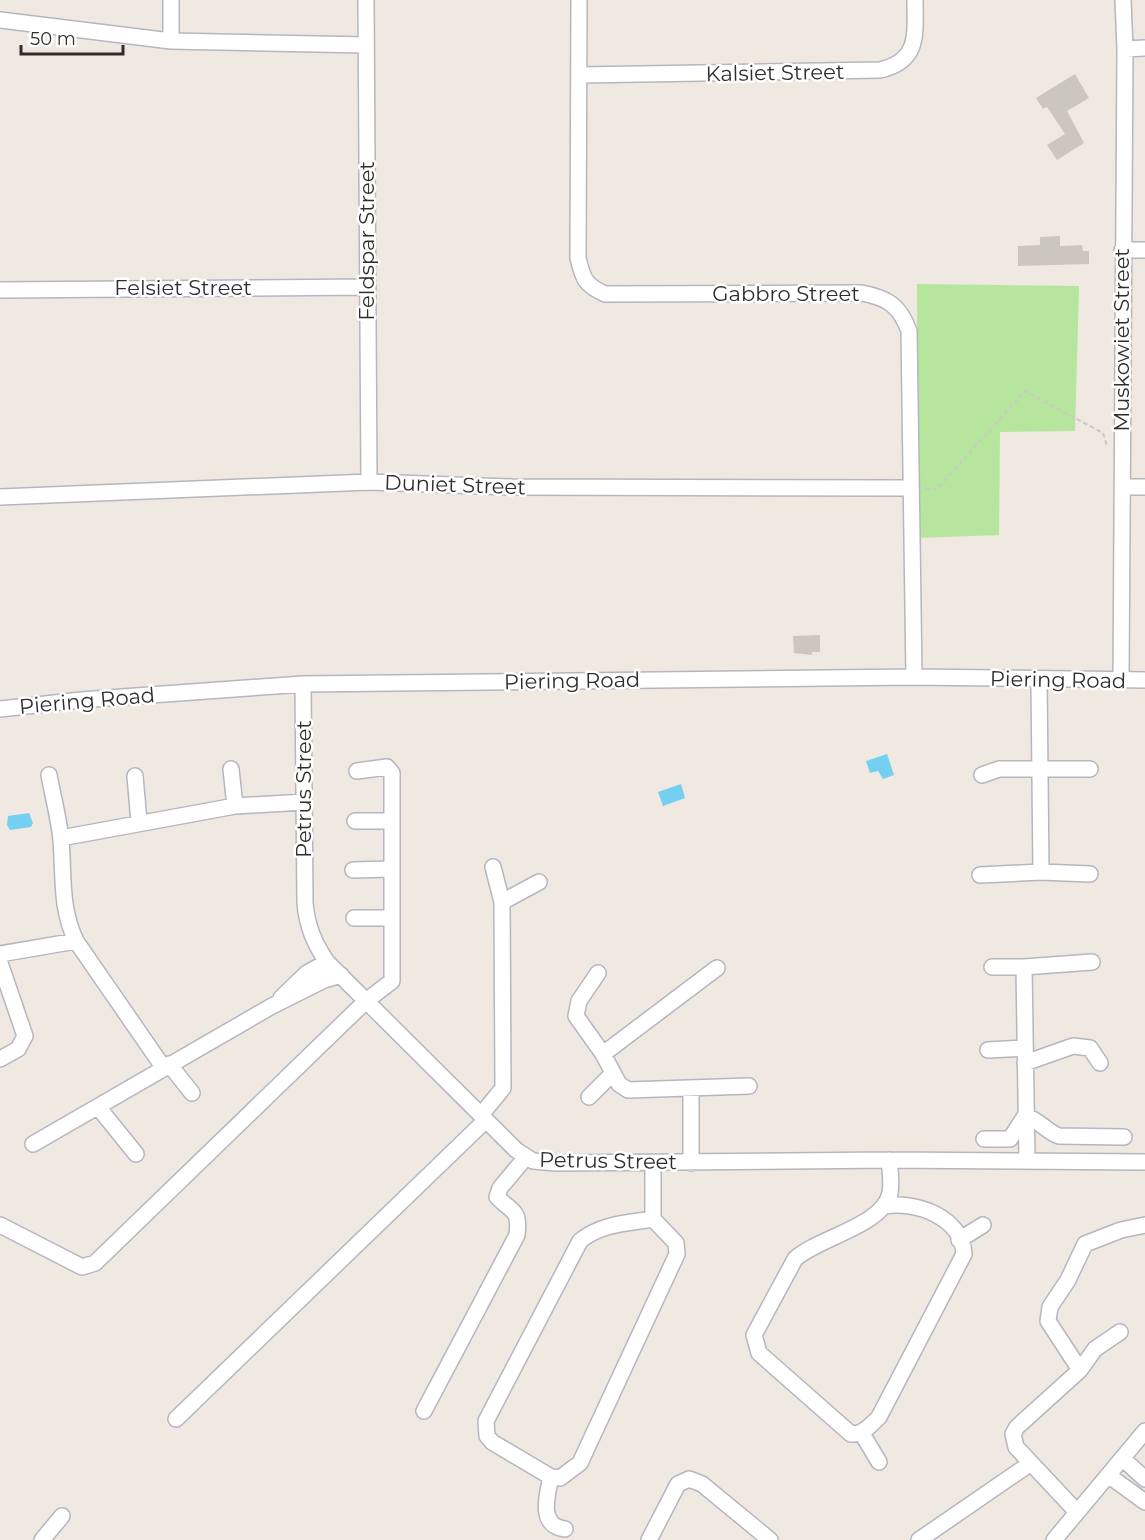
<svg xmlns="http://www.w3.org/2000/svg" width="1145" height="1540" font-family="Montserrat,sans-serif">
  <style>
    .green { fill: #b6e59e }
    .water { fill: #75cff0 }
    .building { fill: #cbc7bf }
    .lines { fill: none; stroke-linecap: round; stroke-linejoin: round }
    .minor-casing { stroke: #b4b7c1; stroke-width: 18 }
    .path { stroke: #c9c9c9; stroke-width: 2; stroke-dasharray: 4.5 3; stroke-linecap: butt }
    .minor { stroke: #fff; stroke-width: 15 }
    .labels { text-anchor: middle; stroke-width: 5; stroke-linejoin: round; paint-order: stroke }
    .street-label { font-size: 21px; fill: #2e2e2e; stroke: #fff }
  </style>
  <rect width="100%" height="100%" fill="#efe9e1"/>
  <path class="green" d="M917,284L1079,286L1075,431L1000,432L999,535L918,538Z"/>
  <path class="water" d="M887,754L894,775L883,779L878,771L870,773L866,761Z
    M681,784L685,798L663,806L658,792Z
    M29,813L33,823L31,827L10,830L7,825L8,816Z"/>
  <path class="building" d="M1075,74L1089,98L1067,111L1084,143L1057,160L1047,145L1065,134L1047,107L1043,109L1036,98Z
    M1060,236V246L1082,245L1083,251H1089V264L1018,266V246L1040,245V237Z
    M820,635V652H812V655L794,653L793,636Z"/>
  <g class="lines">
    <g class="minor-casing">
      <path id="minor" d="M171,0V41
        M366,0L369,482
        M579,0L578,258C583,279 585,285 605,294L862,293C888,298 900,306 909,331L914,677
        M0,20L171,41L366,45
        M1125,49L1145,48
        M579,75L880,70C920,61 915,34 915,0
        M1122,250H1145
        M0,290L367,287
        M1122,487H1145
        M0,497L369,482L512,487L910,488
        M1039,680L1041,872
        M1121,681L1125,49L1123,0
        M303,684L305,903C307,926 314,943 327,962L516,1150L533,1161L556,1163L889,1160L1145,1162
        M0,709L81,700L303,684L914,677L1145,680
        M231,769L235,806
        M49,775C53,797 59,819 61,840C64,877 60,907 76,941L163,1067
        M982,775L999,769H1090
        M135,776L139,822
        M355,821H391
        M61,838L235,806L304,802
        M493,867L502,902
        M353,870L391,869
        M980,875L1041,872L1090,874
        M354,918H392
        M0,954L76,941
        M0,963L25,1036L18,1049L0,1059
        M992,967H1024
        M717,968L603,1054L619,1084L628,1090L749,1086
        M598,973L579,1001L576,1016L603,1054
        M281,998L307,973L327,962
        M988,1050L1025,1048
        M1025,1063L1073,1046L1090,1048L1100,1063
        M169,1064L192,1093
        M589,1097L613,1073
        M98,1107L136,1154
        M481,1115L503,1088L502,902L539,882
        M984,1139H1010L1025,1116C1040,1120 1045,1131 1059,1136L1124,1137
        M33,1144L272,1006L324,980L341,975
        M1027,1161L1024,967L1092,962
        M653,1163V1219L676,1243L677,1254L580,1463L560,1478L551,1477L492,1442L487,1436L486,1421L580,1241C600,1224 627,1223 653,1219
        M691,1163V1088
        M885,1206C916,1201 962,1217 964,1254L879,1417C871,1425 862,1435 851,1434L759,1353L754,1335L795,1259C819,1237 883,1226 890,1193C892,1183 890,1170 889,1160
        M0,1225L82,1267L95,1263L366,1001L392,981V773L387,767L357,771
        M959,1240L983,1225
        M1080,1370L1095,1349L1120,1332
        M424,1411L517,1235C520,1209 513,1213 497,1197L500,1188L526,1157
        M176,1419L486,1120
        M861,1432L879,1462
        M1122,1458L1145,1479
        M1108,1475L1145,1502
        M551,1477C547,1495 538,1526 565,1529
        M1077,1512L1016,1447L1013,1434L1017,1427L1080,1370L1048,1321L1050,1307L1068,1280L1085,1244L1121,1230L1145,1225
        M42,1540L62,1516
        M649,1540L678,1484L689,1479L702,1484L770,1540
        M919,1540L1031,1463
        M1054,1540L1145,1431"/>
    </g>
    <path class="path" d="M925,489H937L1025,391L1103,433L1107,446"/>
    <use href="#minor" class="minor"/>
  </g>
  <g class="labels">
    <g class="street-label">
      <text transform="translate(775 73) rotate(-1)" y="7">Kalsiet Street</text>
      <text transform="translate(367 241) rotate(-90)" y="7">Feldspar Street</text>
      <text x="183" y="295">Felsiet Street</text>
      <text x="786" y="301">Gabbro Street</text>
      <text transform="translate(1122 340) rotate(-90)" y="7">Muskowiet Street</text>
      <text transform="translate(455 485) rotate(2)" y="7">Duniet Street</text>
      <text transform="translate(1058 680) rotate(1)" y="7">Piering Road</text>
      <text transform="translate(572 681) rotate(-1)" y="7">Piering Road</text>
      <text transform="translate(87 701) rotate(-5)" y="7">Piering Road</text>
      <text transform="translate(304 789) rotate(-90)" y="7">Petrus Street</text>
      <text transform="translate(608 1161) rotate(1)" y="7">Petrus Street</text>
    </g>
  </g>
  <path d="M21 45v9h102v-9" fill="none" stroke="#2e2e2e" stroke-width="3"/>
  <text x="30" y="45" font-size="18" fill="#2e2e2e" stroke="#ffffff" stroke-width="4.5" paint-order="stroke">50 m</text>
</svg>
